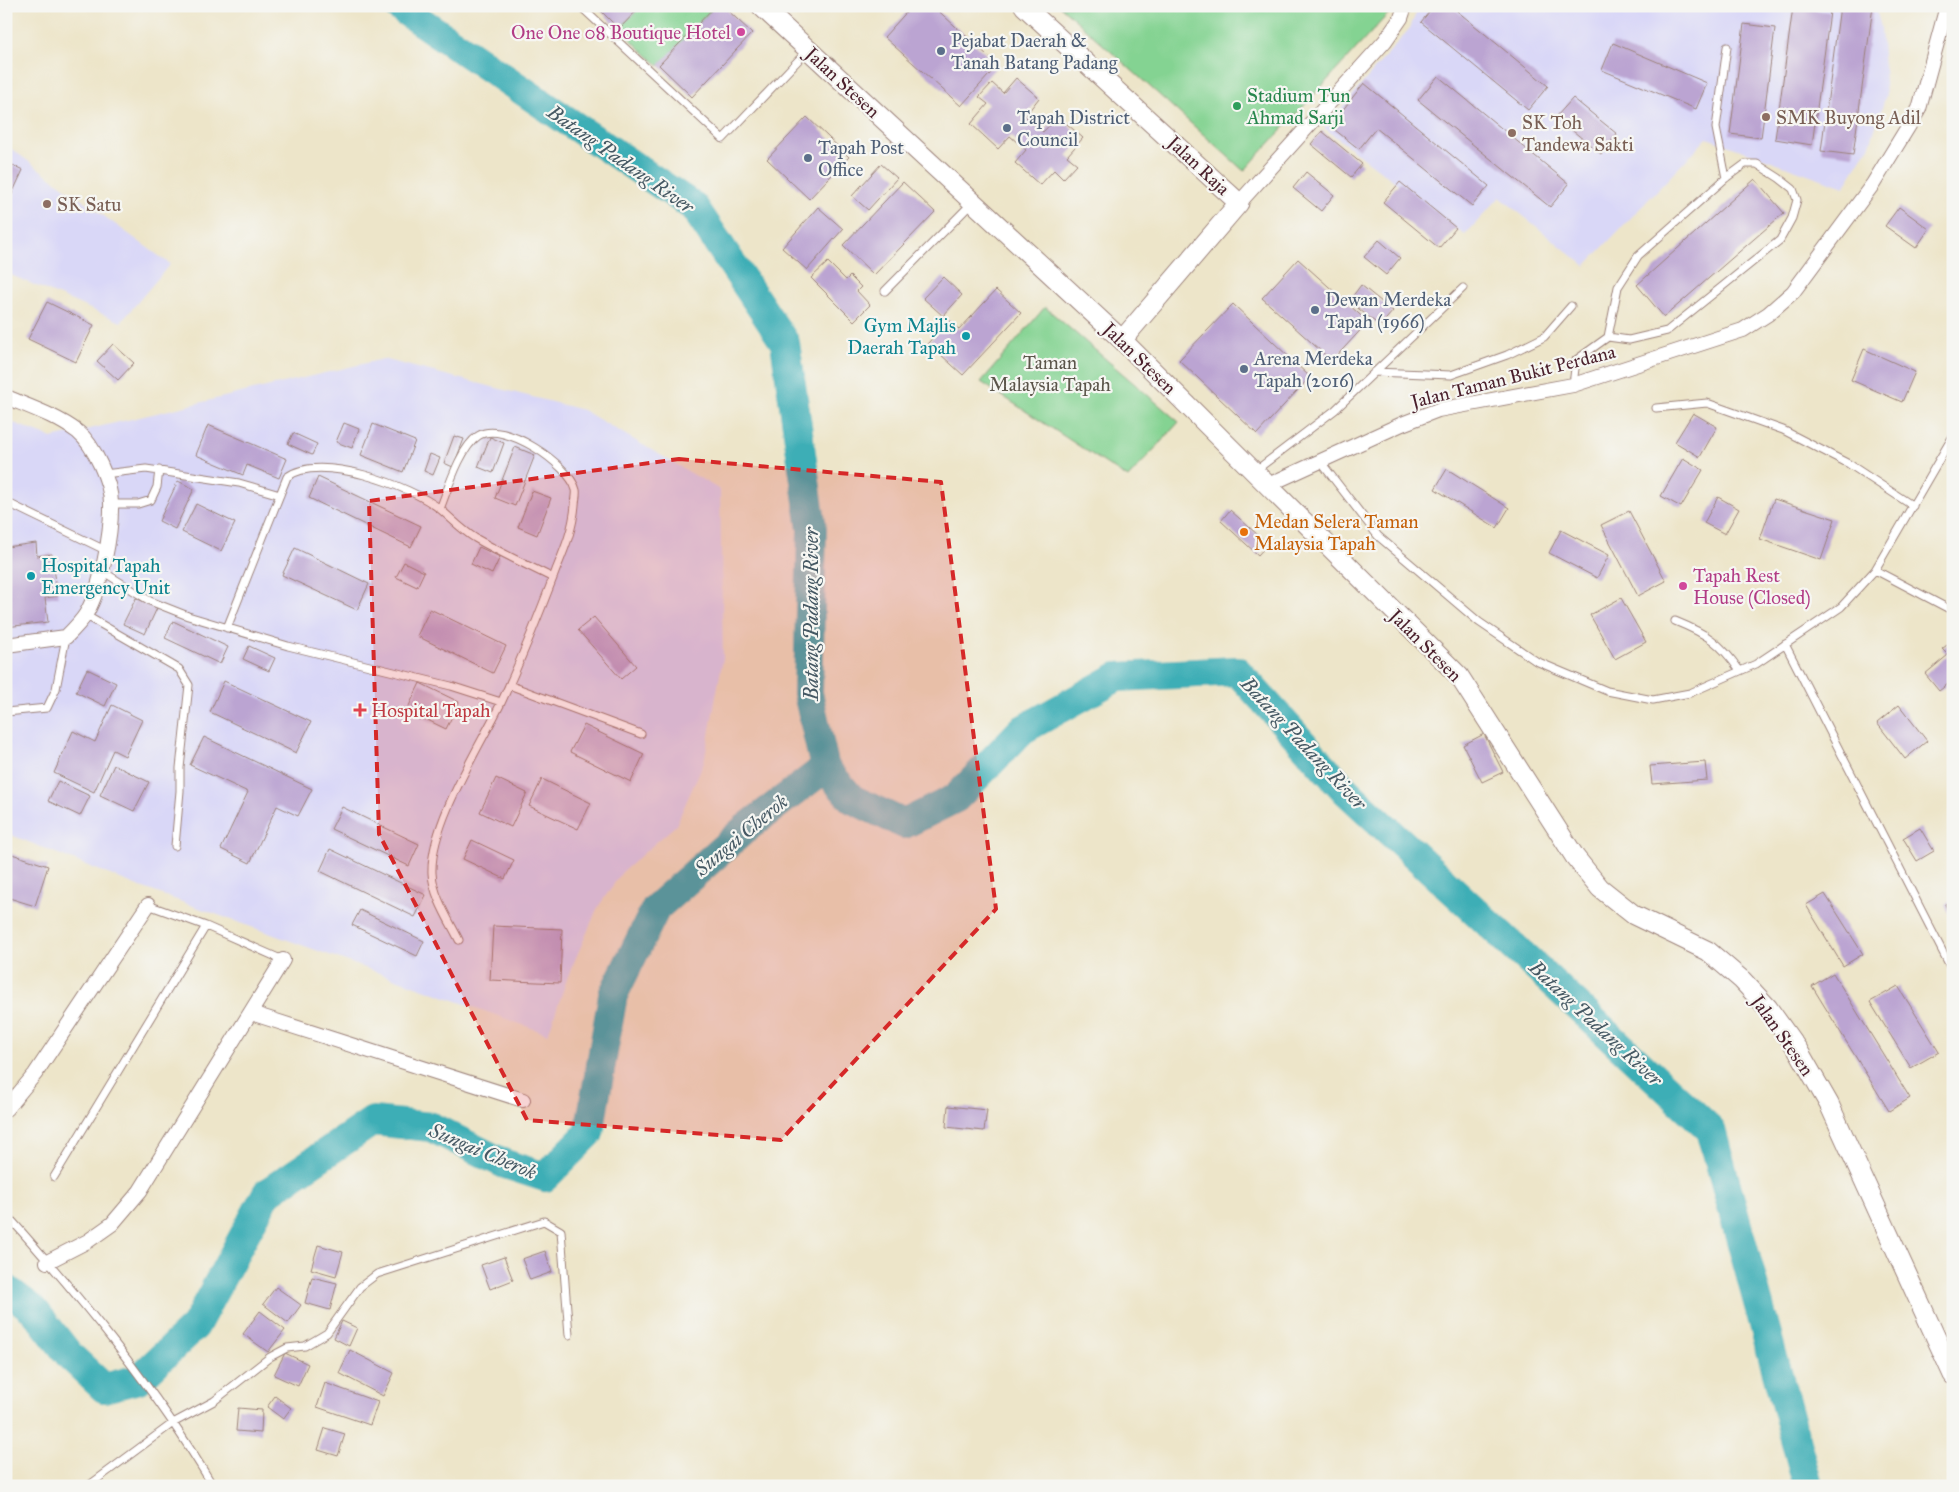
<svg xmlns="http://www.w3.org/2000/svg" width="1959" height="1492" font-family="'IM FELL Great Primer',serif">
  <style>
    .built { fill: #d9d7f7 }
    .green { fill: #84d392; stroke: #67795e }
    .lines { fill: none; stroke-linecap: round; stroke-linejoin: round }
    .river { stroke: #3daeb6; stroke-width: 30 }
    .building { fill: #bba4d2 }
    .lane-casing { stroke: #9c827a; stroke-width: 9 }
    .street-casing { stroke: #9c827a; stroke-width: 16 }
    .secondary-casing { stroke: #9c827a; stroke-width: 21 }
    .lane { stroke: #fff; stroke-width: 7 }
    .street { stroke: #fff; stroke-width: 14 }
    .secondary { stroke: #fff; stroke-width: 19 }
    .marked { fill: #d62828; fill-opacity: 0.2; stroke: #d62828; stroke-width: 4; stroke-dasharray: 10 6; stroke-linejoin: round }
    .hotel-dot { fill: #d1479c; stroke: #f6f6f2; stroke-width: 2 }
    .service-dot { fill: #5c6f8a; stroke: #f6f6f2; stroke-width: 2 }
    .leisure-dot { fill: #2e9e5b; stroke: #f6f6f2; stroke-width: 2 }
    .education-dot { fill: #8d6e63; stroke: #f6f6f2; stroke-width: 2 }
    .culture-dot { fill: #0f9aa8; stroke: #f6f6f2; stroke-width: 2 }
    .food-dot { fill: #e8710a; stroke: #f6f6f2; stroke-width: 2 }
    .health-dot { fill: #e0444e; stroke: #f6f6f2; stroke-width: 2 }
    .labels { text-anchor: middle; stroke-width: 4.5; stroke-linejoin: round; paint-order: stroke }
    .hotel-label { font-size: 19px; fill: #b23c85; stroke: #f6f6f2; text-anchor: end }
    .service-label { font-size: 19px; fill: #4e5e75; stroke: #f6f6f2; text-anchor: start }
    .street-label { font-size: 19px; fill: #4a1f2b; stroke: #f6f6f2 }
    .leisure-label { font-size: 19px; fill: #27864d; stroke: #f6f6f2; text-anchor: start }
    .education-label { font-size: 19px; fill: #785e54; stroke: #f6f6f2; text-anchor: start }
    .culture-label { font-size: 19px; fill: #0d838f; stroke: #f6f6f2; text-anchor: end }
    .park-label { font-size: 19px; fill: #5b554a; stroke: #f6f6f2 }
    .food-label { font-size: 19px; fill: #c56008; stroke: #f6f6f2; text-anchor: start }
    .health-label { font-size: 19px; fill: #be3a42; stroke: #f6f6f2; text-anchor: start }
    .water-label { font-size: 20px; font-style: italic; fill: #455863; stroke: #f6f6f2 }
  </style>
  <rect width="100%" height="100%" fill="#f6f6f2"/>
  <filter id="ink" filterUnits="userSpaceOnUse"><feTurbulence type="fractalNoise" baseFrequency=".02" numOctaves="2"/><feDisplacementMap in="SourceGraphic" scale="10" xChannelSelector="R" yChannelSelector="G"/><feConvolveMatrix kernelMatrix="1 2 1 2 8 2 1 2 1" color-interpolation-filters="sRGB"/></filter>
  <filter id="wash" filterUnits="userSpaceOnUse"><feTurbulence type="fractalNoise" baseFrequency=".0096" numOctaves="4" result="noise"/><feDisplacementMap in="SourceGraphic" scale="20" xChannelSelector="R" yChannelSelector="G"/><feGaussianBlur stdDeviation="1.12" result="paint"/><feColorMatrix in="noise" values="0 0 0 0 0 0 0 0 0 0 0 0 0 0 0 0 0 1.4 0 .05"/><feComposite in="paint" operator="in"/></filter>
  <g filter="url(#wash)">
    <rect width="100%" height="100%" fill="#ede5c9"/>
    <path class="built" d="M1419,6H1875L1881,27L1886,95L1870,145L1844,187L1707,138L1585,266L1500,197L1465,235L1324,128L1410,28Z
      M6,145L170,264L121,322L6,273Z
      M383,359L583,410L720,490L723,658L704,762L676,825L622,872L598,907L568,976L548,1034L138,886L6,833V420L52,438Z"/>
    <path class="green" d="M641,6H715L659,66L619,29Z
      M1060,6H1389V13L1244,171Z
      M1045,307L1179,422L1128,478L981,382Z"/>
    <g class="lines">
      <path class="river" d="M398,6L694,207L785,343L812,529L808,693L825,768L852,799L904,824L956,798L1022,730L1117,677L1237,671L1345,790L1711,1130L1808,1486
        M6,1289L34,1310L70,1356L104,1388L139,1379L195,1326L267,1193L373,1121L431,1127L505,1164L545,1177L589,1133L613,995L656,908L746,828L825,768"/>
    </g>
    <g id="blocks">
      <path class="building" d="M596,6H641L619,29Z
        M715,6H723L752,33L692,97L659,65Z
        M912,6H933L998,65L961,106L884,37Z
        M1434,6H1451L1548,86L1528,110L1421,22Z
        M1840,6H1873L1853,155L1821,151Z
        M1793,7L1830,12L1812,145L1775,139Z
        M1744,24L1775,28L1761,138L1730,134Z
        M1613,43L1707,83L1696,109L1602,70Z
        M1438,76L1569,184L1550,207L1418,100Z
        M1016,78L1039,98L1025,116L1043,132L1058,116L1083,138L1067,156L1077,164L1063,179L1054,170L1040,185L1015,163L1026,150L1010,136L998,149L971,124L988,104L979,97L992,83L1003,93Z
        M1364,83L1489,186L1472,206L1376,128L1359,149L1330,126Z
        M1573,98L1617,134L1601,154L1556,117Z
        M807,117L849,157L809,199L767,159Z
        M1322,131L1362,164L1351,177L1311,144Z
        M6,162L23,170L11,196L6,194Z
        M881,164L897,178L868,210L852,196Z
        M1306,172L1334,195L1321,211L1293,188Z
        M1755,179L1784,213L1664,317L1637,285Z
        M903,182L935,212L874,275L843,245Z
        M1400,182L1456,228L1439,248L1383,202Z
        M818,207L843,229L807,270L782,248Z
        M1899,207L1929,229L1916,248L1885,226Z
        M1379,240L1400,258L1386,275L1364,257Z
        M1298,259L1368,322L1332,361L1262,298Z
        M828,262L846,280L850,276L861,287L857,291L870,305L854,321L811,278Z
        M943,277L962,295L943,316L923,298Z
        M1361,285L1393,311L1380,326L1349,301Z
        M996,290L1021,313L963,375L928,343L949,320L959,330Z
        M47,302L94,325L76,362L28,339Z
        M1233,304L1310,377L1257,434L1179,360Z
        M113,344L134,363L118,380L97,361Z
        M1864,349L1915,372L1902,402L1851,380Z
        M1693,413L1717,427L1700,457L1675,442Z
        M344,423L359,429L352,448L336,442Z
        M373,424L415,441L403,472L361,455Z
        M208,425L287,459L279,478L247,465L243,475L196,455Z
        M293,433L317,444L312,455L288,444Z
        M454,436L464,439L453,467L444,463Z
        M490,437L504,443L493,473L478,467Z
        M515,447L535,455L515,506L495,498Z
        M430,454L440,458L433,475L424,471Z
        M1683,458L1703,470L1681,507L1661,496Z
        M1447,469L1509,508L1497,528L1435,489Z
        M318,477L421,526L411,547L309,498Z
        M178,481L194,489L175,529L159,521Z
        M532,491L551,498L537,535L518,527Z
        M1718,497L1739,509L1725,534L1704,523Z
        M1774,499L1835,519L1821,560L1760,539Z
        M196,504L235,523L221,551L182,532Z
        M1230,510L1268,544L1258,555L1221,521Z
        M1629,511L1666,581L1638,596L1601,525Z
        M1561,530L1609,555L1597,578L1549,553Z
        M36,543L37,556L52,554L58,596L45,598L48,622L6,627V547Z
        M479,547L500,557L492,574L471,564Z
        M295,548L369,584L357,610L282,575Z
        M404,562L424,572L417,587L396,577Z
        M136,598L157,608L145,634L123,624Z
        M1621,598L1646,642L1615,659L1590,615Z
        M430,609L506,646L493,673L417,636Z
        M594,617L636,666L621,679L578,630Z
        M173,621L228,647L220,664L165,638Z
        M1953,640V680L1939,691L1925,674L1948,655L1942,649Z
        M249,646L275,658L269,671L243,659Z
        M87,669L116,683L105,706L76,692Z
        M224,681L311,722L296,753L210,712Z
        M420,683L459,702L446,729L407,710Z
        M112,705L142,720L125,756L113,750L94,792L54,773L73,731L95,742Z
        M1899,705L1927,741L1905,759L1877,723Z
        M584,725L644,754L631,782L570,752Z
        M1484,734L1503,772L1482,782L1463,745Z
        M204,737L312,789L298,816L277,806L250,863L221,849L248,792L190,765Z
        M1705,762L1707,780L1652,784L1650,766Z
        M114,765L149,782L134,811L100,795Z
        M496,778L527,793L511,827L480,812Z
        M542,779L591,803L578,829L529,806Z
        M58,781L90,796L80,816L48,801Z
        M342,807L419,844L409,866L331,829Z
        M1920,828L1934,851L1917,861L1903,838Z
        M472,840L514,860L505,879L463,859Z
        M330,849L426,895L415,917L320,871Z
        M6,852L48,866L35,906L6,897Z
        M1825,894L1863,954L1843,966L1806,905Z
        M1953,900V914L1950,915L1945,904Z
        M360,910L424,941L417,956L352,925Z
        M493,926L562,929L560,983L490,980Z
        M1833,973L1910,1098L1889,1111L1812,986Z
        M1898,986L1939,1052L1911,1068L1870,1002Z
        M948,1106L987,1110L984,1131L946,1127Z
        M318,1245L343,1252L336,1276L311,1269Z
        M545,1251L552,1272L530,1280L522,1259Z
        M504,1257L513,1280L490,1289L481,1265Z
        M312,1277L337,1283L330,1310L305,1303Z
        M276,1287L301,1305L288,1323L263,1304Z
        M260,1311L285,1330L268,1352L243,1334Z
        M342,1321L357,1328L349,1346L334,1338Z
        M350,1350L394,1373L383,1396L339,1373Z
        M285,1353L308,1364L298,1386L274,1375Z
        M325,1383L378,1402L370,1425L317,1407Z
        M275,1396L291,1408L283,1419L267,1407Z
        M238,1408L262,1410L261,1433L236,1431Z
        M325,1428L345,1434L338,1456L318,1450Z"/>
    </g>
  </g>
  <g filter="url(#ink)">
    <use href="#blocks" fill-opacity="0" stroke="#9c827a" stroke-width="1"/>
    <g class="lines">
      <g class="lane-casing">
        <path id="lane" d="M580,6L723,139L808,50
          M1726,178L1716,128L1727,47
          M885,291L973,202
          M1374,372L1451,375L1507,355L1544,337L1571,306
          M1573,385L1576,360L1608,337L1618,287L1638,256L1726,178L1745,164H1757L1779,178L1793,189L1797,200L1792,218L1780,240L1667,331L1629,340L1608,337
          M1656,408L1707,403L1783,430L1849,464L1913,506
          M1320,461L1378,536L1479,622L1536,661L1607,691L1653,700L1690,693L1756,664L1841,607L1875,570L1953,436
          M1255,471L1335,410L1463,288
          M104,474L146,469L239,483L280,495
          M6,502L105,550
          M111,504H138L151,500L157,487L159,470
          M440,509C448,489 460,448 478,436C503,419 570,465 576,490C577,494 575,501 575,505C573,529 565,548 556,570C539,615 521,660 501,703C479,748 430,824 432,873C433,896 449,920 459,940
          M1875,570L1953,611
          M102,571L150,601L188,616L288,646L451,686L501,702
          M85,615L179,669L189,685L180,768V791L175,846
          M1675,621C1707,634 1720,642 1740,671
          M227,628L287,477C319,452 411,486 440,509C452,519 462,530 475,538C501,553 527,565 553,578
          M1785,644L1953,972
          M509,685L641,734
          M6,712L47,708L56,689L66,637
          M148,905L206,926L283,960
          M54,1177L206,926
          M6,1214C82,1299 155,1388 213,1486
          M88,1486L173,1423L214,1401L270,1357L287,1348L305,1346L327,1333L360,1287L377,1274L544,1221L561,1231L569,1335"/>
      </g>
      <g class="street-casing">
        <path id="street" d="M1239,203L1385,41L1401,18L1405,6
          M6,397C30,407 57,416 78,432C94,445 111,483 111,503C112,534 101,588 86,614C81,622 73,630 66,637L6,645
          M1268,485L1402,424L1438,410L1573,385L1743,330L1768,314L1793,292L1873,184L1919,109L1947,6
          M251,1013L523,1100
          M6,1109L35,1074L148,905
          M47,1262L88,1241L112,1224L140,1191L283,960"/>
      </g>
      <g class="secondary-casing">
        <path id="secondary" d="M761,6L1122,340L1459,676L1575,857L1600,888L1634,915L1708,951L1742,980L1768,1008L1798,1050L1829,1104L1953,1375
          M1024,6L1239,203L1122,340"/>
      </g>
      <use href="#lane" class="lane"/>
      <use href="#street" class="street"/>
      <use href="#secondary" class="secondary"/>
    </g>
  </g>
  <path class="marked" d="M679,459L941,482L996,909L781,1140L527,1120L379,834L369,501Z"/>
  <g class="hotel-dot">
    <circle cx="741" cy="32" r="5"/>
    <circle cx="1683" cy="586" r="5"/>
  </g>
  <g class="service-dot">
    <circle cx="941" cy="51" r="5"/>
    <circle cx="1007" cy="128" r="5"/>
    <circle cx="808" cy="158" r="5"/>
    <circle cx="1315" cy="310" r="5"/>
    <circle cx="1244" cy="369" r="5"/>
  </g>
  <circle class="leisure-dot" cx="1237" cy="106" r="5"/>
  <g class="education-dot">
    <circle cx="1766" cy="117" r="5"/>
    <circle cx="1512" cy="133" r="5"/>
    <circle cx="47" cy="204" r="5"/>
  </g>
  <g class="culture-dot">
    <circle cx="966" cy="336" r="5"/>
    <circle cx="31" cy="576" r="5"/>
  </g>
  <circle class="food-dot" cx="1244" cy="532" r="5"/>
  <path class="health-dot" d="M357.5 702.5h5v5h5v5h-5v5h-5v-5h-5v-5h5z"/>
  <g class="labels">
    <g class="hotel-label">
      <text x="731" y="39">One One 08 Boutique Hotel</text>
      <text x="1693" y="582" text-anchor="start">Tapah Rest<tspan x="1693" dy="22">House (Closed)</tspan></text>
    </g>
    <g class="service-label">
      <text x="951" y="47">Pejabat Daerah &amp;<tspan x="951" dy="22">Tanah Batang Padang</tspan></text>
      <text x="1017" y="124">Tapah District<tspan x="1017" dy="22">Council</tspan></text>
      <text x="818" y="154">Tapah Post<tspan x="818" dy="22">Office</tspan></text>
      <text x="1325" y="306">Dewan Merdeka<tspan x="1325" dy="22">Tapah (1966)</tspan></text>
      <text x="1254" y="365">Arena Merdeka<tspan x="1254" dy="22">Tapah (2016)</tspan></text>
    </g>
    <g class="street-label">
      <text transform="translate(843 82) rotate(43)" y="7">Jalan Stesen</text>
      <text transform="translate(1199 165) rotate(43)" y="7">Jalan Raja</text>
      <text transform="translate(1140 358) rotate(44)" y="7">Jalan Stesen</text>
      <text transform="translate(1513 376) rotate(-14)" y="7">Jalan Taman Bukit Perdana</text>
      <text transform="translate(1426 645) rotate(45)" y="7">Jalan Stesen</text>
      <text transform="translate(1783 1035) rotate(55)" y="7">Jalan Stesen</text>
    </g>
    <g class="leisure-label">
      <text x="1247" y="102">Stadium Tun<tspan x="1247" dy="22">Ahmad Sarji</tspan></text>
    </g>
    <g class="education-label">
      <text x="1776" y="124">SMK Buyong Adil</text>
      <text x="1522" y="129">SK Toh<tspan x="1522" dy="22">Tandewa Sakti</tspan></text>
      <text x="57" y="211">SK Satu</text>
    </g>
    <g class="culture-label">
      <text x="956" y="332">Gym Majlis<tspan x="956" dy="22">Daerah Tapah</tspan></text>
      <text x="41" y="572" text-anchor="start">Hospital Tapah<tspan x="41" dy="22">Emergency Unit</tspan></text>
    </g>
    <g class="park-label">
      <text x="1050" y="369">Taman<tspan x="1050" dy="22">Malaysia Tapah</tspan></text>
    </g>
    <g class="food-label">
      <text x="1254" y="528">Medan Selera Taman<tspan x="1254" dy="22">Malaysia Tapah</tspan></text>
    </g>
    <g class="health-label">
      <text x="371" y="717">Hospital Tapah</text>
    </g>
    <g class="water-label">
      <text transform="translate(621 159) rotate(35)" y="7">Batang Padang River</text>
      <text transform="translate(811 614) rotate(-90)" y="7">Batang Padang River</text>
      <text transform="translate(1304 743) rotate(47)" y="7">Batang Padang River</text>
      <text transform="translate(741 835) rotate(-40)" y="7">Sungai Cherok</text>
      <text transform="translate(1596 1023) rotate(43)" y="7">Batang Padang River</text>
      <text transform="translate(483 1151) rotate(23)" y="7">Sungai Cherok</text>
    </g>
  </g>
  <rect width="1959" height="1492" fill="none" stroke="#f6f6f2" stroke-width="25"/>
</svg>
